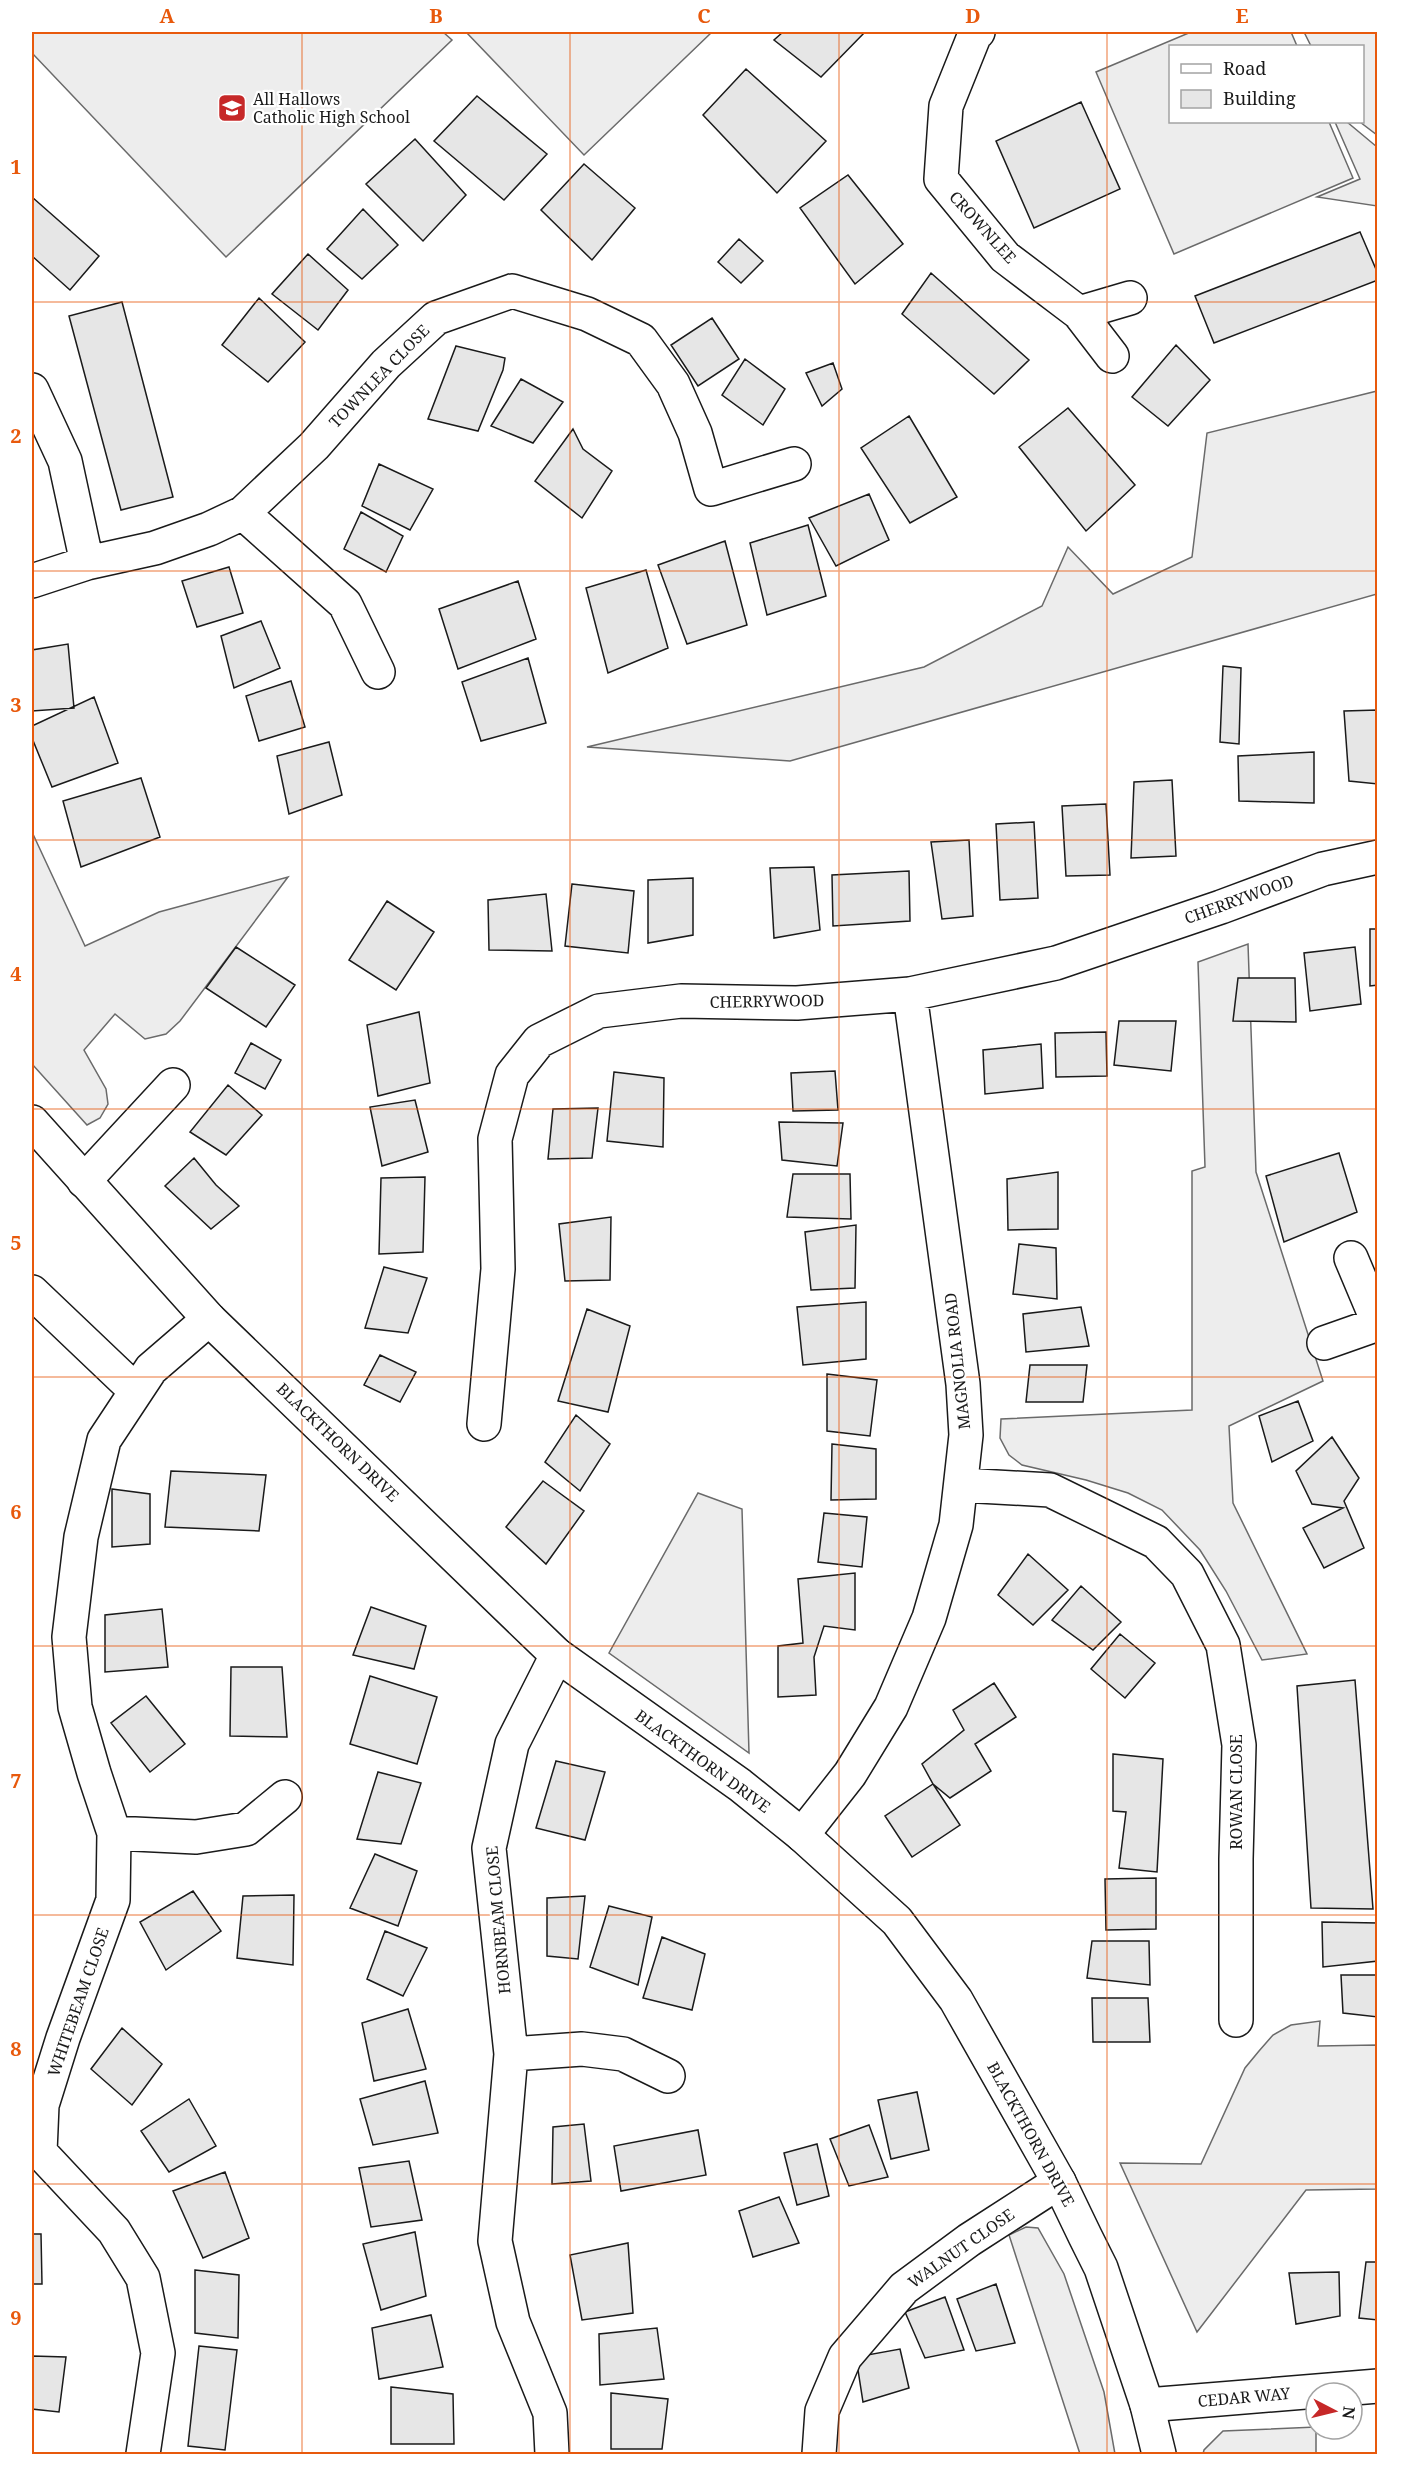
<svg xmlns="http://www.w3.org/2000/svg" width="1409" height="2486" font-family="'Noto Serif',serif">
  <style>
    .built { fill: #ededed; stroke: #6a6a6a; stroke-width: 1.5 }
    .building { fill: #e6e6e6; stroke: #1a1a1a; stroke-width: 1.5 }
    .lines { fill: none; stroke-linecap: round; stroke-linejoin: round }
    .minor-casing { stroke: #1a1a1a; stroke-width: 36 }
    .tertiary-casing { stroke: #1a1a1a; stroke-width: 36 }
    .minor { stroke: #fff; stroke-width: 33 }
    .tertiary { stroke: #fff; stroke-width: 33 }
    .grid { fill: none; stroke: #e8590c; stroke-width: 1.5; stroke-opacity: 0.55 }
    .labels { text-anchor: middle; stroke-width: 4.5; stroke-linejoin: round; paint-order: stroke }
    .poi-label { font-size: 16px; fill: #1a1a1a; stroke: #fff; text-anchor: start }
    .street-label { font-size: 16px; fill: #1a1a1a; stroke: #fff }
    .neatline { fill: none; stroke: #e8590c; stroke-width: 2 }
    .grid-label { font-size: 20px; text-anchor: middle; font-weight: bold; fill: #e8590c }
  </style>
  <rect width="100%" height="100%" fill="#fff"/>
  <path class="built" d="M32,32H443L452,40L226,257L32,53Z
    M466,32H712L584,155Z
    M1191,32H1291L1297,46H1170V122H1329L1353,178L1174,254L1096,72Z
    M1304,32H1377V135L1360,122H1362V46H1311Z
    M1335,122H1347L1377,147V206L1317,197L1360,179Z
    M1377,391V594L790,761L587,747L924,667L1042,606L1068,547L1113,594L1192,557L1207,433Z
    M32,832L85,946L159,912L288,877L180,1021L166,1034L145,1039L115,1014L84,1050L106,1089L108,1104L100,1118L87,1125L32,1064Z
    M1248,944L1256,1172L1323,1381L1229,1426L1233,1503L1307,1654L1262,1660L1226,1591L1200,1550L1162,1510L1128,1493L1086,1480L1022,1465L1009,1455L1000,1438L1001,1419L1192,1410V1171L1205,1167L1198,962Z
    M698,1493L742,1509L749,1753L609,1653Z
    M1320,2021L1318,2046L1377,2045V2189L1306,2190L1197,2332L1120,2163L1201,2164L1245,2068L1259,2051L1273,2035L1291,2025Z
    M1026,2227L1038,2228L1064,2274L1104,2392L1115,2454H1080L1009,2235Z
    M1316,2427V2454H1203L1204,2450L1223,2431Z"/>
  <path class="building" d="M783,32H865L821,77L774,40Z
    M746,69L826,141L777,193L703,115Z
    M477,96L547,154L504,200L434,141Z
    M1081,102L1120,189L1034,228L996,141Z
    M415,139L466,195L423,241L366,184Z
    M584,164L635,208L592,260L541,210Z
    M848,175L903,244L855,284L800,208Z
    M32,197L99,256L70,290L32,256Z
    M363,209L398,245L362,279L327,249Z
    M1360,232L1378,274V280L1214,343L1195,296Z
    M739,239L763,261L741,283L718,262Z
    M308,254L348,290L318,330L272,294Z
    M931,273L1029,360L994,394L902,314Z
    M259,298L305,342L268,382L222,345Z
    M122,302L173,497L121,510L69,316Z
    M712,318L739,359L698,386L671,345Z
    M1176,345L1210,380L1168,426L1132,397Z
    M456,346L505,358L503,370L478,431L428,419Z
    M745,359L785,389L763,425L722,395Z
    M833,363L842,389L822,406L806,373Z
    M521,379L563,402L533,443L491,426Z
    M1068,408L1135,485L1086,531L1019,447Z
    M909,416L957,497L910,523L861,448Z
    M573,429L583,449L612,471L582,518L535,481Z
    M379,464L433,489L410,530L362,506Z
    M869,494L889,540L836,566L809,518Z
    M361,512L403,536L386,572L344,549Z
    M808,525L826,596L767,615L750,543Z
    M725,541L747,625L687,644L658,565Z
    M229,567L243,613L197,627L182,581Z
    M646,570L668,648L608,673L586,588Z
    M518,581L536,639L458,669L439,609Z
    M261,621L280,668L234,688L221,636Z
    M68,644L74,708L32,711V650Z
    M528,658L546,723L481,741L462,682Z
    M1223,666L1241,668L1239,744L1220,742Z
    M291,681L305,727L259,741L246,696Z
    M94,697L118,763L52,787L32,738V726Z
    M1378,710V784L1349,781L1344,711Z
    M329,742L342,795L289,814L277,756Z
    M1314,752V803L1239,801L1238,756Z
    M141,778L160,837L81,867L63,801Z
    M1172,780L1176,856L1131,858L1134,782Z
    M1106,804L1110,875L1066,876L1062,806Z
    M1034,822L1038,898L1000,900L996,824Z
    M969,840L973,916L942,919L931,842Z
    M814,867L820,930L774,938L770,868Z
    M909,871L910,921L833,926L832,875Z
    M693,878V935L648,943V880Z
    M572,884L634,891L628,953L565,946Z
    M546,894L552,951L489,950L488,900Z
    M387,901L434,932L396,990L349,960Z
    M1370,929H1378V985L1370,986Z
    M236,947L295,985L266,1027L206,988Z
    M1355,947L1361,1004L1310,1011L1304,953Z
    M1238,978H1295L1296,1022L1233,1021Z
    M419,1012L430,1083L378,1096L367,1025Z
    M1119,1021H1176L1171,1071L1114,1065Z
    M1106,1032L1107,1076L1056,1077L1055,1033Z
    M251,1043L281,1060L265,1089L235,1073Z
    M1041,1044L1043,1088L985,1094L983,1050Z
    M835,1071L838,1110L793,1111L791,1073Z
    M614,1072L664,1078L663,1147L607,1141Z
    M228,1085L262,1115L226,1155L190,1132Z
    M415,1100L428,1152L382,1166L370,1107Z
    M598,1108L592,1158L548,1159L553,1109Z
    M779,1122L843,1123L837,1166L782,1160Z
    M1339,1153L1357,1212L1284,1242L1266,1176Z
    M194,1158L216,1185L239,1206L211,1229L165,1186Z
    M1058,1172V1229L1008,1230L1007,1179Z
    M793,1174H850L851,1219L787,1217Z
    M425,1177L423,1252L379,1254L381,1178Z
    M611,1217L610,1280L565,1281L559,1224Z
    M856,1225L855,1288L811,1290L805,1232Z
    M1019,1244L1056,1248L1057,1299L1013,1294Z
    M384,1267L427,1278L408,1333L365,1328Z
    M866,1302V1359L803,1365L797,1307Z
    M1081,1307L1089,1346L1026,1352L1023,1314Z
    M587,1309L630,1326L608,1412L558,1401Z
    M380,1355L416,1372L400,1402L364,1385Z
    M1030,1365H1087L1083,1402H1026Z
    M827,1374L877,1380L870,1436L827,1431Z
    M1298,1401L1313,1441L1272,1462L1259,1416Z
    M576,1415L610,1444L580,1491L545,1462Z
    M1332,1437L1359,1478L1344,1501L1364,1548L1324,1568L1303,1528L1343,1508L1312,1504L1296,1471Z
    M832,1444L876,1449V1499L831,1500Z
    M171,1471L266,1475L259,1531L165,1527Z
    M543,1481L584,1511L546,1564L506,1527Z
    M112,1489L150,1494V1544L112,1547Z
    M824,1513L867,1517L862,1567L818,1562Z
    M1028,1554L1068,1590L1033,1625L998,1595Z
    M855,1573V1630L824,1626L814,1657L816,1695L778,1697V1646L803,1643L798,1579Z
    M1081,1586L1121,1622L1093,1650L1052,1620Z
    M371,1607L426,1626L414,1669L353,1655Z
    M162,1609L168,1667L105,1672V1615Z
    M1120,1634L1155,1663L1125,1698L1091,1669Z
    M231,1667H282L287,1737L230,1736Z
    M370,1676L437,1697L417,1764L350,1744Z
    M1355,1680L1373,1909L1311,1908L1297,1686Z
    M994,1683L1016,1717L975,1744L991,1771L950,1798L933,1784L922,1764L964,1730L953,1710Z
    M146,1696L185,1744L150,1772L111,1723Z
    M1113,1754L1163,1759L1157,1872L1119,1868L1126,1812L1113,1811Z
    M556,1761L605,1772L585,1840L536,1828Z
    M378,1772L421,1783L401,1844L357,1839Z
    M933,1784L960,1825L912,1857L885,1816Z
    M375,1854L417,1871L398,1926L350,1908Z
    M1156,1878V1929L1106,1930L1105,1879Z
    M193,1891L221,1931L166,1970L140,1922Z
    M294,1895L293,1965L237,1958L243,1896Z
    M585,1896L578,1959L547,1956V1898Z
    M609,1906L652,1917L638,1985L590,1967Z
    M1322,1922L1378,1923V1961L1323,1967Z
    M385,1931L427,1948L403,1996L367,1979Z
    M662,1937L705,1954L692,2010L643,1998Z
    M1092,1941H1149L1150,1985L1087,1978Z
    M1341,1975H1378V2017L1343,2013Z
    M1092,1998H1148L1150,2042H1093Z
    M408,2009L426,2069L374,2081L362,2023Z
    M122,2028L162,2064L132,2105L91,2069Z
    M425,2081L438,2133L373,2145L360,2099Z
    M917,2092L929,2150L891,2159L878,2100Z
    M189,2099L216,2146L169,2172L141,2131Z
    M584,2124L591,2181L552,2184L553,2127Z
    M869,2125L888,2177L849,2186L830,2139Z
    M698,2130L706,2175L621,2191L614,2146Z
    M817,2144L829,2196L797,2205L784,2153Z
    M409,2161L422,2220L371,2227L359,2168Z
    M225,2172L249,2238L203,2258L173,2191Z
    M779,2197L799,2243L753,2257L739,2211Z
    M415,2232L426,2296L381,2310L363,2244Z
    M32,2234H41L42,2284H32Z
    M628,2243L633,2313L582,2320L570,2255Z
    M1366,2262H1378V2320L1359,2318Z
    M195,2270L239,2275L238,2338L195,2333Z
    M1339,2272L1340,2316L1296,2324L1289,2273Z
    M996,2284L1015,2343L976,2351L957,2299Z
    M945,2297L964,2350L925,2358L905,2312Z
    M431,2315L443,2367L379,2379L372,2328Z
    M657,2328L664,2379L600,2385L599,2334Z
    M199,2346L237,2350L225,2450L188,2446Z
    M900,2349L909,2388L863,2402L856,2357Z
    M32,2356L66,2357L59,2412L32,2409Z
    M391,2387L453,2394L454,2444H391Z
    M611,2393L668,2399L662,2449H611Z"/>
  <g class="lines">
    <g class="minor-casing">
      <path id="minor" d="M978,32L975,34L946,106L941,179L1005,257L1079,313L1130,298
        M1079,313L1112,356
        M32,390L65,461L87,563
        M243,513L345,604L378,672
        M32,581L87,563L155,548L209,529L243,513L314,446L386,364L436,318L512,291L587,314L641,340L673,384L695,433L711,489L794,464
        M84,1181L173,1085
        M1351,1258L1378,1322
        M32,1292L136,1391
        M1324,1343L1378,1324
        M484,1424L498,1269L495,1139L512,1075L539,1041L599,1011L681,1001L797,1003L910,994L1056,963L1221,907L1323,869L1378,857
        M961,1485L1050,1490L1156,1542L1187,1574L1223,1645L1239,1745L1236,1859V2020
        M114,1833L196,1837L246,1829L285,1797
        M802,1835L850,1774L891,1707L929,1618L956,1525L966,1435L963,1384L910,994
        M511,2054L582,2049L623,2054L668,2076
        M1147,2405L1378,2386
        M143,2454L158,2353L143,2278L114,2231L40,2152L42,2105L63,2038L113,1900L114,1833L94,1773L75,1707L69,1637L81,1537L104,1440L151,1369L209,1319
        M552,2454L550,2413L513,2322L495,2241L511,2054L489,1848L512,1744L557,1655
        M819,2454L822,2411L845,2357L904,2288L969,2240L1059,2182"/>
    </g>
    <g class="tertiary-casing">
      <path id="tertiary" d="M32,1122L209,1319L557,1655L740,1785L802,1835L897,1921L956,2000L1059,2182L1085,2236L1101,2268L1147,2405L1159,2454"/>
    </g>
    <use href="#minor" class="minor"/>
    <use href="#tertiary" class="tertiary"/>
  </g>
  <path class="grid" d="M302,32V2454M570,32V2454M839,32V2454M1107,32V2454M32,302H1378M32,571H1378M32,840H1378M32,1109H1378M32,1377H1378M32,1646H1378M32,1915H1378M32,2184H1378"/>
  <defs>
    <g id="school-square" transform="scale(1.5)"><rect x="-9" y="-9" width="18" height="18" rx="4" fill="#c62828" stroke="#fff"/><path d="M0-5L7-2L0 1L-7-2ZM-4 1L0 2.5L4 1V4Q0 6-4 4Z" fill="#fff"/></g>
  </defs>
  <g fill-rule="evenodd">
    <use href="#school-square" x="232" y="108"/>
  </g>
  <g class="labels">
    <g class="poi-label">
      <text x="253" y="105">All Hallows<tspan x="253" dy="18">Catholic High School</tspan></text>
    </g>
    <g class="street-label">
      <text transform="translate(983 227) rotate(48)" y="6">CROWNLEE</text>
      <text transform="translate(379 376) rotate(-46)" y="6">TOWNLEA CLOSE</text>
      <text transform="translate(1239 899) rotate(-20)" y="6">CHERRYWOOD</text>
      <text transform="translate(767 1001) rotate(-1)" y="6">CHERRYWOOD</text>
      <text transform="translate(957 1361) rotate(-96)" y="6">MAGNOLIA ROAD</text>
      <text transform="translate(338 1442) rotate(44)" y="6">BLACKTHORN DRIVE</text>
      <text transform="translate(703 1761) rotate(36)" y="6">BLACKTHORN DRIVE</text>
      <text transform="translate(1236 1792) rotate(-90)" y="6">ROWAN CLOSE</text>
      <text transform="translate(498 1920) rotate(-95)" y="6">HORNBEAM CLOSE</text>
      <text transform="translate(78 2002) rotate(-71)" y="6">WHITEBEAM CLOSE</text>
      <text transform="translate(1031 2134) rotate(61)" y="6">BLACKTHORN DRIVE</text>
      <text transform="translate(961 2248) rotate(-35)" y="6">WALNUT CLOSE</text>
      <text transform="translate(1244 2397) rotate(-5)" y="6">CEDAR WAY</text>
    </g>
  </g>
  <rect width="1409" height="2486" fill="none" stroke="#ffffff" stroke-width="66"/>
  <rect x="1169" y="45" width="195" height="78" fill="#ffffff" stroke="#a3a3a3" stroke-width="1.5"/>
  <rect x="1181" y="64" width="30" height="9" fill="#ffffff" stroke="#a3a3a3" stroke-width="1.5"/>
  <text x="1223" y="75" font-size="18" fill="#1a1a1a">Road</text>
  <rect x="1181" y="90" width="30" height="18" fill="#e6e6e6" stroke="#a3a3a3" stroke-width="1.5"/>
  <text x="1223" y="105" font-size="18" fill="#1a1a1a">Building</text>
  <g transform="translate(1334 2411) rotate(97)"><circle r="28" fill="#ffffff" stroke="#a3a3a3" stroke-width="1.5"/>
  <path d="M0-4.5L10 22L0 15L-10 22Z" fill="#c62828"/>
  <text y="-9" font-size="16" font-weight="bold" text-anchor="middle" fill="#1a1a1a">N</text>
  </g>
  <rect x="33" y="33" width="1343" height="2420" class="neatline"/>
  <g class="grid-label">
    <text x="167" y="23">A</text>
    <text x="436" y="23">B</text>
    <text x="704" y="23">C</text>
    <text x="973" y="23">D</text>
    <text x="1242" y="23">E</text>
    <text x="16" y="174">1</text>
    <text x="16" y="443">2</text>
    <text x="16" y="712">3</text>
    <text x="16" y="981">4</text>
    <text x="16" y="1250">5</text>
    <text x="16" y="1519">6</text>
    <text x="16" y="1788">7</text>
    <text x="16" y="2056">8</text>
    <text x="16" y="2325">9</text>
  </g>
</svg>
